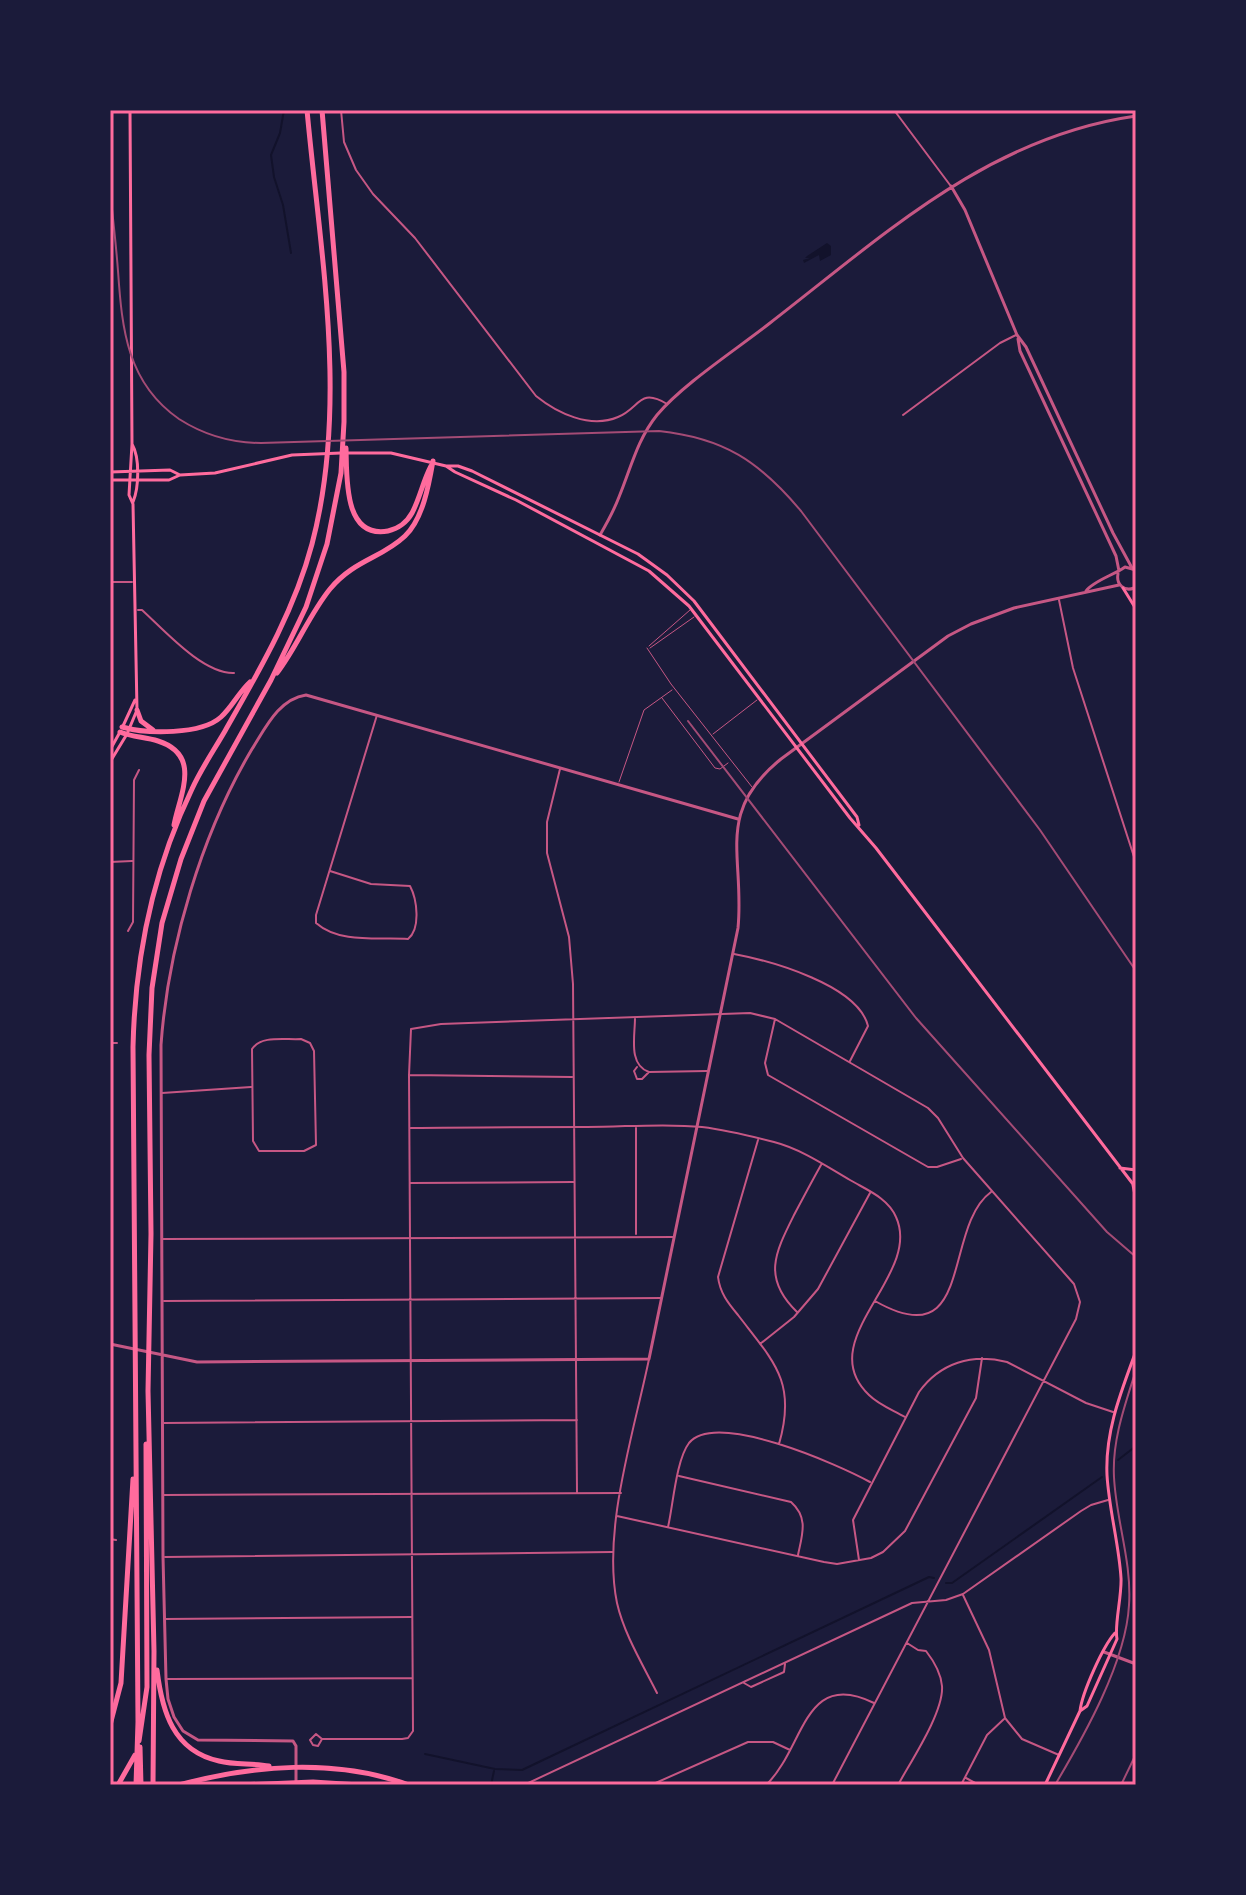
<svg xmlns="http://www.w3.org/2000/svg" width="1246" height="1895" font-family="Montserrat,sans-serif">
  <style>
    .water { fill: #12122b }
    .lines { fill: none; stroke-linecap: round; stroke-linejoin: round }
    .stream { stroke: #12122b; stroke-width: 2 }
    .service { stroke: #c65784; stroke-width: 1 }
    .minor { stroke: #c65784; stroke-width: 2 }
    .tertiary { stroke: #c65784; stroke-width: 3 }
    .secondary { stroke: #ff6b9d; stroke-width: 3 }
    .motorway { stroke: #ff6b9d; stroke-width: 5 }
    .tram { stroke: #a44b75; stroke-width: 2 }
    .rail { stroke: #a44b75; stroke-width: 2 }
    .neatline { fill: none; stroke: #ff6b9d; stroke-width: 3 }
  </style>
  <rect width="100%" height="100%" fill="#1b1b3a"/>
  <path class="water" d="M827,243L831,246V255L820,261L819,255L804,263L803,260L810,258H805L807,256Z"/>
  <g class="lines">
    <path class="stream" d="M284,110L280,133L271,155L274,177L283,205L291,253
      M1118,1460L1136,1446
      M946,1583H952L1102,1477
      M425,1754L495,1769L522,1770L929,1577L934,1578
      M491,1785L494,1771"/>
    <path class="service" d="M649,646L690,610
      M647,648L671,684L752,787
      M650,648L694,617
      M662,698L715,768L720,769L728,763
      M713,734L757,700
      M619,782L644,710L672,690"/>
    <path class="minor" d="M341,110L344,142L356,170L373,194L415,238L536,396C557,413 590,429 618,417C640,408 639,387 667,404
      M894,110L950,185
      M903,415L1000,343L1016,335
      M110,582H132
      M1059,600L1073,668L1136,863
      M138,610H142C165,631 203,674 234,673
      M560,769L547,822V853L569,937L573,984L577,1492
      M110,862L132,861
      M330,871L371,884L410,886C417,899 421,929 408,939C379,937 340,944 316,923V915L377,715
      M128,931L133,922L134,780L139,770
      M734,954C771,961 858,985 868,1026L850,1061
      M635,1018C635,1036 628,1065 649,1072L707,1071
      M775,1019L765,1063L768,1075L928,1167H937L961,1159
      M301,1039L310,1043L314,1051L316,1145L304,1151H259L253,1141L252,1049C261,1035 285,1040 301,1039Z
      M110,1043H117
      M637,1067L634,1071L637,1079H642L649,1072
      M410,1075L572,1077
      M162,1093L251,1087
      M411,1128C470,1127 529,1127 587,1127C625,1127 665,1123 702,1127C726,1130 751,1136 774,1142C801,1149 826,1166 850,1180C867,1190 888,1198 896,1217C923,1276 811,1340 869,1395C879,1405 893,1410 905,1417
      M636,1128V1234
      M758,1140L718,1277C720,1293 728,1303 738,1315C774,1362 797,1382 779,1444
      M411,1183L573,1182
      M163,1239L674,1237
      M164,1301L662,1298
      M875,1301C975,1358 942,1228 991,1192
      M797,1312C762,1278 775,1253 794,1215C803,1198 812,1181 821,1165
      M760,1344L794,1317L818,1289L870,1193
      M649,1359C634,1432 602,1530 617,1603C624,1634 643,1665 657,1693
      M164,1423L577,1420
      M679,1476L791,1502C809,1518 802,1535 798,1555
      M164,1495L621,1493
      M617,1516L824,1562L837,1564L871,1558L883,1552L905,1531L976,1398L982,1358
      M668,1527C673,1506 676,1460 689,1443C716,1410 839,1465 870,1482
      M110,1539L116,1540
      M165,1557L612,1552
      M859,1560L853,1520L919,1392C940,1363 972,1353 1007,1362L1086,1403L1113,1412
      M963,1595L989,1650L1005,1718L1022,1739L1059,1755
      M165,1619L411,1617
      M167,1679L412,1678
      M744,1683L751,1687L784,1672L785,1664
      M322,1739L318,1746L313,1745L310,1740L316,1734L322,1739H402L408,1738L413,1731L409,1075L411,1029L441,1024L750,1013L775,1019L928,1108L938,1118L963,1158L1074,1284L1080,1302L1076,1319L832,1785
      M966,1778L979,1785
      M524,1785L912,1603L946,1600L963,1594L1081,1511L1091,1505L1108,1500
      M651,1785L748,1742H773L790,1750
      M766,1785C805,1748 803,1668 874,1703
      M898,1785C911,1761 944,1712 942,1686C941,1674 933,1660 926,1651L918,1650L907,1643
      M961,1785L987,1735L1004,1719
      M990,1785H995"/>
    <path class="tertiary" d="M951,186L965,210L1017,335L1026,347L1113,533L1132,568
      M1018,339L1020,351L1116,556L1119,571
      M600,535C607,523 614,510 619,497C631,468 637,440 657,415C683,384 737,349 770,323C884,235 988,137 1136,116
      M1118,574C1116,584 1124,592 1134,588
      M1086,591C1093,581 1114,575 1125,567L1136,570
      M110,1344L197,1362L649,1359L738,928C745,856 714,813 781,759L948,636L971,624L1014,608L1119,585
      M1104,1652L1136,1664
      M296,1781V1746L293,1741L198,1740L183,1731L174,1717L168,1699L166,1679L163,1557L161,1045C168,946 202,833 252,749C266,727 279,699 306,695L738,819"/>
    <path class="secondary" d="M132,444C140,458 139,487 133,502
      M348,453H391L446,466L455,472L516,500L649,571L689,606L850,818L876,848L1136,1188
      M446,466H458L472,471L638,554L667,575L694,601L857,817L859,825
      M110,472L170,470L180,475L215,473L292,455L341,453
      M110,480H169L180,475
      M1135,587L1136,593
      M1123,588L1136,609
      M123,726L135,700
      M110,750L120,732
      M110,762L127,734L137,710L133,504L129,495L132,444L130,110
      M1120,1168L1136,1170
      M1133,1185L1136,1200
      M1080,1711L1087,1706L1117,1639C1114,1626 1122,1596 1121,1578C1119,1544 1109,1510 1107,1475C1105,1431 1121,1392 1136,1351
      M1045,1785L1080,1711C1082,1693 1103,1646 1115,1633"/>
    <path class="motorway" d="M346,448C347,476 343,539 388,531C398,529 407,522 412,513C420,498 423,481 431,466
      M277,673C297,647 309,615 330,589C354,560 382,558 405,536C423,519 429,484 433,461
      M137,710L141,721L153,730
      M122,727C147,734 201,735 221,717C232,707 239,692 250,682
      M120,732C132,737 145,737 158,741C202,755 180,794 174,825
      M157,1670C162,1711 173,1751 219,1761C235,1765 252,1763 269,1766
      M110,1725L121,1683L133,1479
      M139,1741L147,1687L146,1444
      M140,1747L141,1785
      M118,1785L135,1755
      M136,1785L138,1722L133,1047C135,958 153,870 192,789C201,769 214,750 225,731C259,671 294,612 312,544C349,404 320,252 307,110
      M153,1785L154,1651L148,1391L151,1234L149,1055L152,988L162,923L181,859L204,801L271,680L306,607L327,544L341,473L344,422V372L322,110
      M179,1785C252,1765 335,1758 409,1785
      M240,1785L313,1782L359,1785"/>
    <path class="tram" d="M688,721L916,1018L1107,1232L1136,1257
      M1055,1785C1084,1736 1126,1662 1129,1605C1132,1562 1116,1520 1114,1477C1112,1440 1125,1405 1136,1370"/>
    <path class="rail" d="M110,191C113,218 116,244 118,271C122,329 127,383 179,419C204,435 231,443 261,443L659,431C724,438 759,461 801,511L1040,830L1136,971
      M1121,1785L1136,1754"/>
  </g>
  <rect width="1246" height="1895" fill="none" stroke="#1b1b3a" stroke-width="224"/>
  <rect x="112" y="112" width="1022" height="1671" class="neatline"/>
</svg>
